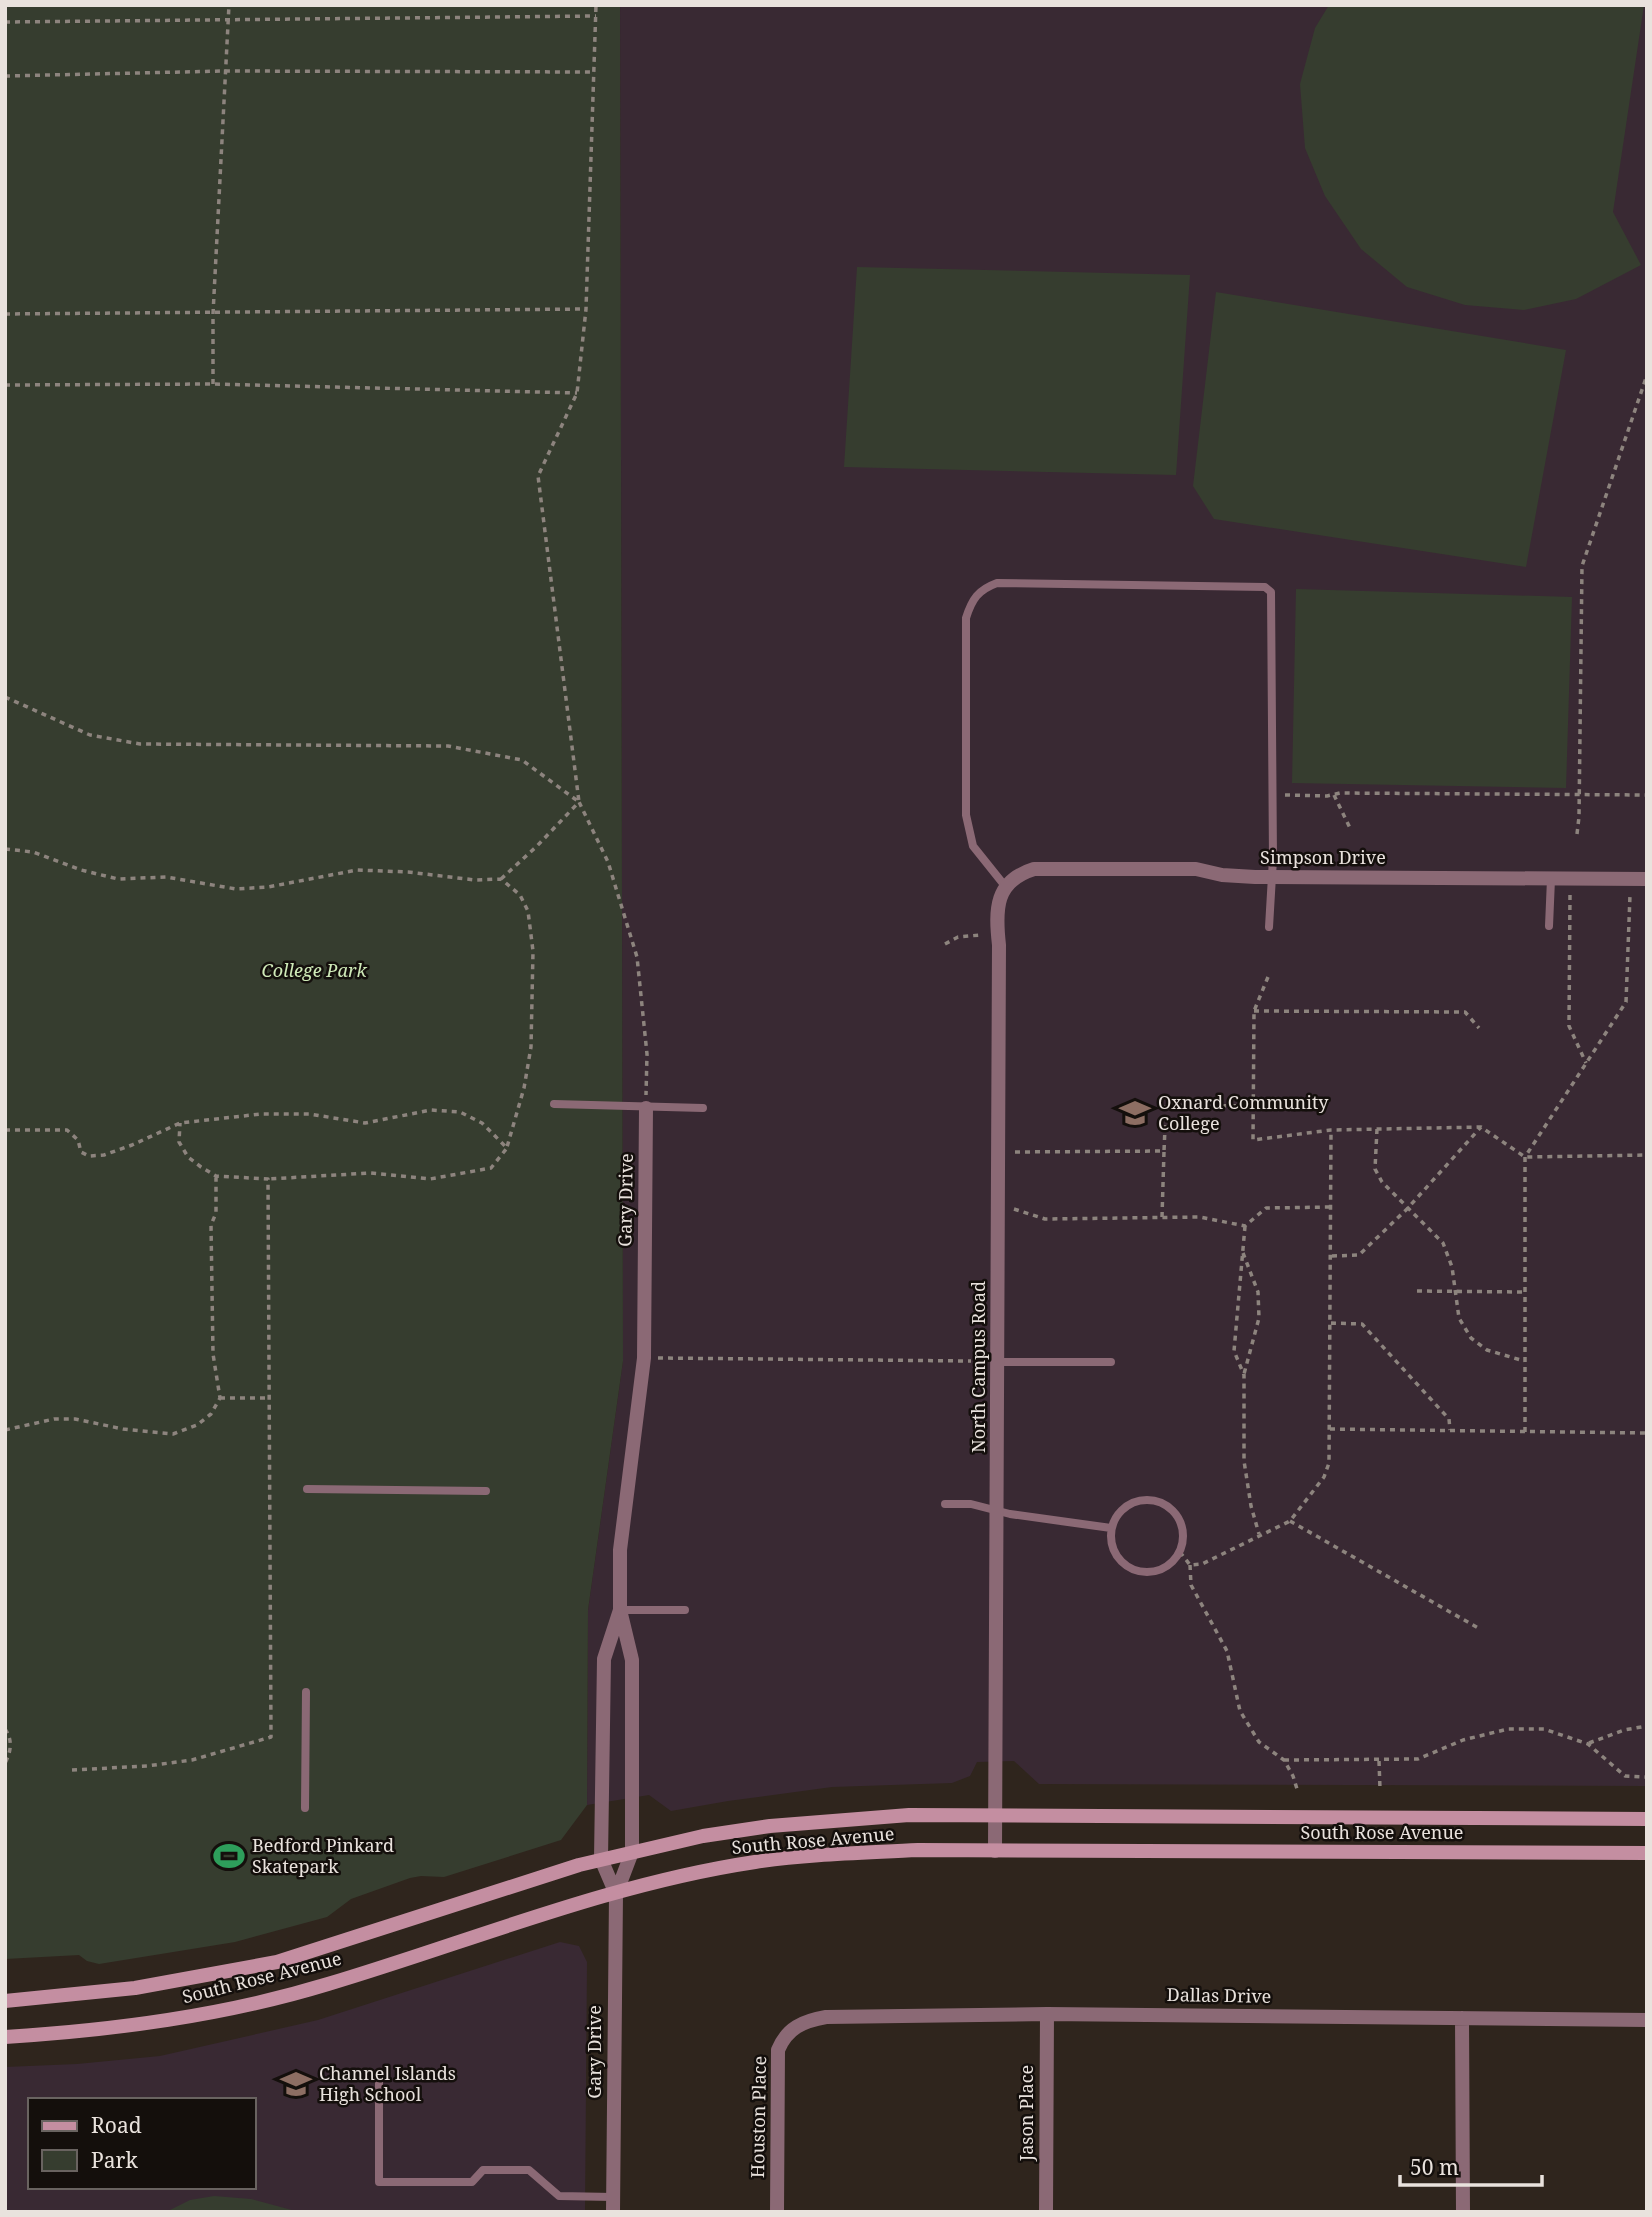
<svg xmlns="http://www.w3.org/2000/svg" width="1652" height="2217" font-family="'Noto Serif',serif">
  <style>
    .education { fill: #392933; fill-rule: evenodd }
    .green { fill: #363d2f }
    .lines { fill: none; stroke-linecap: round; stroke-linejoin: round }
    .path { stroke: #8d847e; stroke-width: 3.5; stroke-dasharray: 5 5; stroke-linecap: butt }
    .lane { stroke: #8b6975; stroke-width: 8 }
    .street { stroke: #8b6975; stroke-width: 14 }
    .secondary { stroke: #c48ea1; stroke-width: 14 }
    .labels { text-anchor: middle; stroke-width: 5; stroke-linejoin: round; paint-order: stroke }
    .street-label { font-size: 18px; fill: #e9e2dd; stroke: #140f0c }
    .park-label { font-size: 18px; font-style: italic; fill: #cfeab8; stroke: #140f0c }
    .poi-label { font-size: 18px; fill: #e9e2dd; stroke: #140f0c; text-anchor: start }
  </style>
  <rect width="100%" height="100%" fill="#2f251d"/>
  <path class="education" d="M620,5H1647V1786L1039,1784L1014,1761L977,1762L970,1776L952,1783L832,1787L728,1801L671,1811L649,1795L587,1805L588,1610L623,1361Z
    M560,1942L579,1946L587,1962L585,2212H5V2067L77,2064L160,2056L261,2033L318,2020ZM30,2100H254V2187H30Z"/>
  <path class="green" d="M5,5H620L623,1361L588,1610L587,1805L561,1840L444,1877L421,1876L410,1878L351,1899L327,1917L235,1942L99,1964L87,1961L79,1955L5,1959Z
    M1329,5H1644L1613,212L1641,265L1576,299L1524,310L1465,305L1407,287L1361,249L1325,196L1305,148L1300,84L1315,28Z
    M857,267L1190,275L1176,475L844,467Z
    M1216,292L1566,350L1526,567L1214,519L1193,486Z
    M1296,589L1572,597L1566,788L1292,783Z
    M214,2196L251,2199L299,2212H166L190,2200Z"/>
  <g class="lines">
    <path class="path" d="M5,22L596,16
      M5,76L225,71L595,72
      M5,314L586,309
      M213,384V314L229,5
      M5,385L213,384L577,393
      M5,697L90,735L140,744L448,746L522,760L579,802L538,476L577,393L586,309L596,5
      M1285,795L1327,796L1340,793L1647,795
      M1334,795L1350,828
      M1577,834L1579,817L1582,566L1647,375
      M5,849L33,852L81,870L118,879L166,877L236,889L268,887L357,870L408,872L475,880L501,879L520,895L528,911L533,951L531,1047L524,1088L507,1147
      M501,879L537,846L579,802L608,862L637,957L647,1054L646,1095
      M1570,895L1569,1026L1586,1063
      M945,944L958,937L980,935
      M1268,977L1254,1011L1253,1140L1331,1130L1481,1127L1525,1157L1647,1155
      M1254,1011L1465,1012L1479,1028
      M1377,1129L1375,1169L1382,1182L1443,1243L1452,1267L1459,1318L1471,1338L1487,1350L1524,1361
      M5,1130H67L78,1140L81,1152L89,1156L104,1155L132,1145L180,1123L261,1114H309L365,1123L431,1110L460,1112L482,1123L507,1148L491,1168L430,1179L370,1173L268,1179
      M1015,1152L1164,1151L1166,1105L1252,1106
      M1014,1209L1045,1219L1200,1217L1245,1226L1266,1208L1331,1207
      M1162,1217L1164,1151
      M1245,1226L1234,1351L1244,1375V1461L1251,1506L1259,1534
      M1243,1253L1258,1292L1259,1318L1244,1374
      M1332,1256L1359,1255L1407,1209L1481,1127
      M1417,1291L1524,1292
      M1331,1323L1362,1324L1449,1419L1450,1430
      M658,1358L971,1361
      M220,1398H270
      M1330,1429L1647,1433
      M5,1430L54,1419H75L123,1429L173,1434L197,1425L211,1414L220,1398L213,1354L211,1225L216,1213V1176
      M1525,1432V1157L1626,1002L1630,895
      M1290,1521L1480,1629
      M1180,1552L1190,1565L1202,1564L1290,1521L1324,1477L1329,1463L1331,1130
      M1190,1565L1191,1585L1227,1651L1240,1711L1259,1742L1284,1760L1293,1776L1297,1789
      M5,1729C13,1740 11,1752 5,1763
      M1589,1743L1624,1730L1647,1726
      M1284,1760L1418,1759L1463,1740L1508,1729H1544L1588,1744L1625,1776L1647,1777
      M1379,1761L1380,1789
      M72,1770L147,1766L192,1760L271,1737L268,1179L216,1176L201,1167L188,1157L179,1142L180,1123"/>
    <path class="lane" d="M1005,886L973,846L966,815V618C972,599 978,590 997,583L1265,587L1271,592L1273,859L1269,927
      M1549,926L1551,879
      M554,1104L703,1108
      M998,1362H1111
      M307,1489L486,1491
      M1111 1536a36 36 0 1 1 72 0a36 36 0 1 1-72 0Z
      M945,1504H971L1010,1514L1111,1528
      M620,1610H685
      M305,1808L306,1692
      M379,2080V2182H472L483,2170H529L559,2196L613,2197"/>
    <path class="street" d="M995,1851L999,945C995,909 995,881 1034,869H1196L1222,875L1255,877L1647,879
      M616,1894L601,1859L604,1659L620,1610
      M1462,2018L1463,2212
      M613,2212L616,1894L632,1852V1660L620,1610V1550L644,1358L646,1108
      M777,2212L778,2050C787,2028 803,2021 826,2017L1047,2014L1647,2020
      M1046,2212L1047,2014"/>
    <path class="secondary" d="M5,2001L135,1988L277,1962L579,1865L703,1836L770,1826L909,1815L1647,1819
      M5,2037C114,2030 223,2016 328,1984C469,1942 608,1884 755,1862C809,1854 864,1853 918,1850L1647,1853"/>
  </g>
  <defs>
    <g id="university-bare" transform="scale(2.415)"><path d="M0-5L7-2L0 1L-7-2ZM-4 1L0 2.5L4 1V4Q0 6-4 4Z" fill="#8d6e63" stroke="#140f0c" stroke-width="2.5" paint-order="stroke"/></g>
    <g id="stadium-bare" transform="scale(2.415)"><path d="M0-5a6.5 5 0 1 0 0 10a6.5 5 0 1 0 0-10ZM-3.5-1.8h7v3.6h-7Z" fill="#2e9e5b" stroke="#140f0c" stroke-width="2.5" paint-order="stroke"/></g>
    <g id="school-bare" transform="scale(2.415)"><path d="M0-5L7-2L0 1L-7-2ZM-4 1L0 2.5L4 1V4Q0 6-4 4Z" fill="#8d6e63" stroke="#140f0c" stroke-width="2.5" paint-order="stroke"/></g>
  </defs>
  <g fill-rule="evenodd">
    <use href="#university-bare" x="1135" y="1113"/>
    <use href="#stadium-bare" x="229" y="1856"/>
    <use href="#school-bare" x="296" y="2084"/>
  </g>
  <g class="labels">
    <g class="street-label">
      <text x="1323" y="864">Simpson Drive</text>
      <text transform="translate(626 1200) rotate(-89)" y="6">Gary Drive</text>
      <text transform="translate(979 1367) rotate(-90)" y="6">North Campus Road</text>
      <text x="1382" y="1839">South Rose Avenue</text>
      <text transform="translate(813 1841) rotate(-5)" y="6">South Rose Avenue</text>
      <text transform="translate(262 1978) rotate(-14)" y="6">South Rose Avenue</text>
      <text transform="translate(1219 1996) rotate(1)" y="6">Dallas Drive</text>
      <text transform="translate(595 2052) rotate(-90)" y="6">Gary Drive</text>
      <text transform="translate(1027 2113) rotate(-90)" y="6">Jason Place</text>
      <text transform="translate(759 2117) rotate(-89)" y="6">Houston Place</text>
    </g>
    <g class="park-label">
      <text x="314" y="977">College Park</text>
    </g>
    <g class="poi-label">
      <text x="1158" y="1109">Oxnard Community<tspan x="1158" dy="21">College</tspan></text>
      <text x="252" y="1852">Bedford Pinkard<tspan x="252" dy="21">Skatepark</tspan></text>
      <text x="319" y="2080">Channel Islands<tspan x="319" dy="21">High School</tspan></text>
    </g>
  </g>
  <rect width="1652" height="2217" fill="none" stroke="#e9e2dd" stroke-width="14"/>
  <rect x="28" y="2098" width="228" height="91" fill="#140f0c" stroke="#696360" stroke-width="2"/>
  <rect x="42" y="2121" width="35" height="10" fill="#c48ea1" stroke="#696360" stroke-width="2"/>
  <text x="91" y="2133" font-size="21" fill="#e9e2dd">Road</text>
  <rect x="42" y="2150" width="35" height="21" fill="#363d2f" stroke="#696360" stroke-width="2"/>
  <text x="91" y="2168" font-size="21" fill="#e9e2dd">Park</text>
  <path d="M1400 2175v10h142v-10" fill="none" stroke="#e9e2dd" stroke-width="3.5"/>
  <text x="1410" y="2175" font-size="21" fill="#e9e2dd" stroke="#140f0c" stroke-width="5" paint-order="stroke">50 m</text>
</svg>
